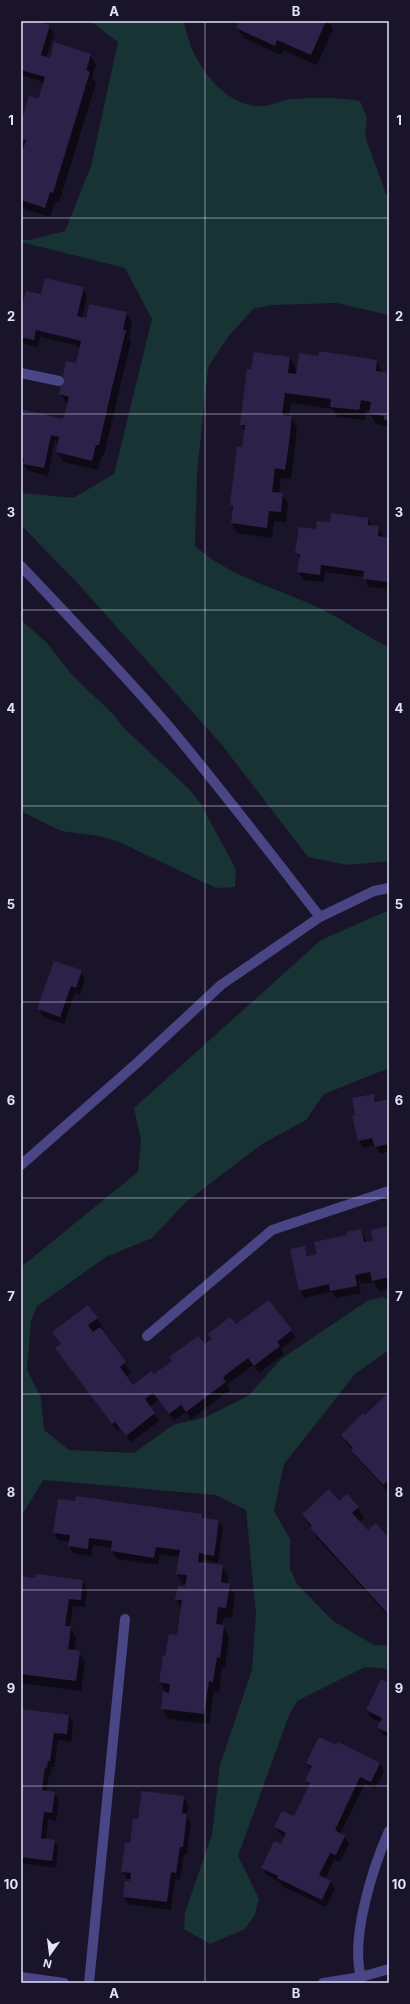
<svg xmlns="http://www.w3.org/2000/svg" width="410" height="2004" font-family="Inter,sans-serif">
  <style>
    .green { fill: #183333 }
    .shadow { fill: #0007; fill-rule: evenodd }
    .building { fill: #2c2249 }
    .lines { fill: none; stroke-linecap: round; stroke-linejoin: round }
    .minor { stroke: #4a4584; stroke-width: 10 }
    .grid { fill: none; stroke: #e5e1fc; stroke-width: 1; stroke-opacity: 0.55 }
    .neatline { fill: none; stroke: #e5e1fc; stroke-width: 1.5 }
    .grid-label { font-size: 13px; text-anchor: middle; font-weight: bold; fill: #e5e1fc }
  </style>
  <rect width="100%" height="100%" fill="#19142a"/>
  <path class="green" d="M86,21H184C189,56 217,100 254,106C271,108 278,100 293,99C315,97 338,97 360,101L367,118L365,136L386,194H389V315L336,303L271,305L253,309L228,337L208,367L197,474L195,546C232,579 282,589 325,611C347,622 367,637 389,647V861L348,865L308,857L222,745L82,588L21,525L22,493L73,498L114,474L152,319L125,268L21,242V240H29L65,231L91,166L118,42L93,23Z
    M21,620L47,643L72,675L113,714L124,728L189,789L200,803L236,869L235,887L216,888L117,841L99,836L61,831L21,811Z
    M389,910V1068L324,1094L306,1120L262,1144L186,1202L152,1238L106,1257L37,1306L31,1321L27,1369L41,1398L44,1430L69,1450L134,1453L173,1425L206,1417L248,1396L281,1359L367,1301L382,1297L389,1299V1350L355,1374L284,1464L274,1511L290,1539V1569L297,1584L333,1621L374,1645L389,1646V1669L365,1667L297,1701L289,1715L238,1856L259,1899L255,1914L245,1929L210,1944L184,1929L185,1913L212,1834L220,1765L252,1670L256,1613L246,1510L216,1495L43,1480L21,1517V1267L138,1172L141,1140L134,1108L321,940Z"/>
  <path class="shadow" d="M21,21H33L49,26L54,34L46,58L50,60L90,55L96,65L92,77L96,83L59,203L55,202L50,217L21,208V159L24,148L21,143V126L39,100L44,85L40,81L21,75ZM88,61H90L85,75H83Z
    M240,21H328L333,29L317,65L283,50L281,55L243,38L237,28Z
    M83,288L87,295L82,318L87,319L126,313L132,323L129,338L131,341L104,455H102L98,470L63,462L57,452L58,445L55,440L48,476L28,471L24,464L21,463V403L24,407L23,411L64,420L68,405L60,394L76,364L80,349L76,345L40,337L38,347L21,343V316L42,296Z
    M319,357L377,361L382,373L389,374V427L376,424L370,414V411L366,410L365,420L337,417L333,409L291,403L289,417H291L297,428L294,454L291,479L281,478L279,494H282L288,504L286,522L274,521L272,538L237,533L232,523L233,510L231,505L245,432L241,424L290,358L297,371Z
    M368,519L372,526L379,527L383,535V538L389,539V589L368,587L364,577L325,572L324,582L303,580L298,572L300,559L296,553L317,530L331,523Z
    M81,971L85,979L80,995L75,993L64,1024L43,1017L39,1009Z
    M373,1095L377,1102L389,1100V1152L380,1154L375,1145L363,1148L359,1141L356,1116Z
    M389,1227V1288L379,1291L374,1282L362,1284L358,1279L361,1293L336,1298L332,1292L304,1298L300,1290L304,1247L309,1257L318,1255L361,1230L367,1243L374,1241Z
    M97,1318L103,1329L101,1330L131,1373L126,1377L133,1386L153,1376L235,1326L291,1331L295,1338L281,1349L284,1354L259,1373L253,1365L227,1385L230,1390L191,1419L186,1412L174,1421L158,1400L149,1407L159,1421L131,1442L120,1429L117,1431L56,1349L61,1345L54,1333Z
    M389,1400V1491L388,1492L357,1458L342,1435L368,1419Z
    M339,1502L358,1508L364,1518L359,1522L368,1532L389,1539V1617L317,1538L303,1514Z
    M202,1515L204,1519L219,1521L223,1528L218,1563L203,1560L202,1564L222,1566L228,1576L227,1584L229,1585L235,1595L232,1618L224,1617L222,1626L229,1636L227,1653L225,1667H222L219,1692L214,1691L209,1724L168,1719L162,1708L166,1693L160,1682L166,1657L178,1636L182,1608L176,1600L186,1588V1584H183L177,1574L180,1557L160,1554L158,1565L117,1559L112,1551L113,1548L93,1545L91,1556L73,1553L69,1545L70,1542L58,1540L54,1533Z
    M21,1577L83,1581L87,1589L85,1607L73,1606L70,1627L76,1637L74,1651L79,1652L85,1662L81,1691L21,1683L23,1627H21ZM68,1635H70L68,1654H66Z
    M389,1684V1738L383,1735L378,1728L381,1722L371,1718L367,1710Z
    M21,1712L69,1716L73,1723L71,1742L58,1740L54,1768L52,1767L51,1775H49L46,1792L54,1793L59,1800L56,1821L48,1819L46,1840L54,1841L58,1848L56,1868L21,1863Z
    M307,1763H380L384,1771L375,1789L365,1784L340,1834L344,1836L349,1844L340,1862L334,1860L325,1879L330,1881L335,1889L326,1907L282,1886L280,1882L267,1875L262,1868L281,1846L286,1837L280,1834L275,1826L294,1818L309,1786L306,1781L311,1770Z
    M184,1797L188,1805L187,1816L191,1823L187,1854H184L180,1880L175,1879L171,1910L128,1904L124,1897L131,1879H127L122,1871L139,1821Z"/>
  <path class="building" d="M21,21H36L50,25L41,55L50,58L54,42L91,54L86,70L90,72L53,193L50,192L45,208L21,200V156L26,140L21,139V123L29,96L38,99L45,77L21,70Z
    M239,21H326L311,55L277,40L275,46L236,28Z
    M45,278L84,287L77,316L86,318L89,304L127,312L123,330H126L112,388L99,445H96L92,461L56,452L59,437L51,435L44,468L23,464L24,458L21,457V409L63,419L69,397L59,394L66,361L76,363L81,341L36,330L34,340L21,337V312L26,291L41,294Z
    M319,351L377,360L376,371L389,373V420H384V416L369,414L371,402L361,400L359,410L330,407L331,399L285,393L282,415L292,416L289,443L285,470L275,468L272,492L283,493L281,512L269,511L267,528L231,523L233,506L230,505L237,447H242L245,425H240L247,369H251L254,352L290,357L288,373L296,374L299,353L318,356Z
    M331,513L368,518V525L379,526L378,536L389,538L388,582L363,579L364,571L321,565L320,575L297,572L300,554L295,553L299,527L316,529L317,521L330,522Z
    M54,961L82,970L76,988L71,986L60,1017L37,1009Z
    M374,1094L375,1102L389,1099V1148L388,1144L375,1147L372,1138L358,1141L352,1116L355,1115L352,1098Z
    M389,1226V1277L372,1281L370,1272L355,1275L357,1286L330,1291L329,1284L299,1291L290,1249L305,1246L307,1256L317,1254L314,1242L347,1235V1232L361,1229L364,1242L373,1241L371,1230Z
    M269,1300L292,1330L277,1342L280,1346L254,1366L248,1358L223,1377L226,1382L186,1412L181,1405L169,1414L153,1393L145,1399L155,1413L126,1436L115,1422L112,1424L55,1348L61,1344L52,1332L88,1305L98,1318L88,1325L93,1332L100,1327L126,1362L120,1367L133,1385L151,1371L154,1374L172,1361L169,1357L198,1336L205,1344L212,1339L208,1334L230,1317L236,1324Z
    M386,1395L389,1398V1480L383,1485L351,1450L353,1448L341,1435L363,1413L365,1415Z
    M329,1489L339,1501L347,1494L359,1507L352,1513L368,1530L376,1523L389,1538V1615L310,1528L312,1526L302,1514Z
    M76,1496L202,1514V1518L219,1520L214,1556L199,1553L198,1562L223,1565L221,1582L230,1584L226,1608L218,1607L216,1624L224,1625L222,1642L220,1658L217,1657L213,1682L209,1681L204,1714L161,1709L163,1692L169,1693L170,1684L159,1682L163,1656H165L169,1634L177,1635L182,1600H175L178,1586L185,1587L187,1575L176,1574L180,1550L156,1547L154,1558L111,1551L112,1541L89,1538L88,1549L68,1546L70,1535L53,1533L58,1499L75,1501Z
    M36,1574L83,1580L81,1600L69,1599L65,1626H71L68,1649L80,1651L76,1681L21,1674L22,1620H21V1576L35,1578Z
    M381,1679L389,1683V1733L377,1728L382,1718L366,1710Z
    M21,1709L69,1715L67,1734L54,1733L50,1761H48L47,1768L45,1767L42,1790L55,1792L52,1813L44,1812L41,1838L55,1840L52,1861L21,1857Z
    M319,1737L336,1745L338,1742L380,1763L371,1782L360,1777L335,1830L345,1836L336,1855L330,1853L319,1875L331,1881L322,1900L277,1878L278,1876L261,1868L274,1841L281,1844L286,1833L274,1827L282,1811L294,1816L310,1783L305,1781L312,1766L306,1763Z
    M142,1791L184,1796L182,1813L187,1814L183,1847H180L176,1873L171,1872L167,1902L123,1897L125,1881H130L131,1873L121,1872L125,1843H130L133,1819H138Z"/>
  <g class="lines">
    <path class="minor" d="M21,373L59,381
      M21,566C72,620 123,673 171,729C222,790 271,854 320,917
      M21,1165L137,1063L221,985L320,917L374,891L389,888
      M147,1336L272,1230L389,1191
      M21,1977L64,1983
      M361,1977C350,1938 373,1867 389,1831
      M89,1983L125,1619
      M323,1983L361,1977L389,1969"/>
  </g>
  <path class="grid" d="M205,21V1983M21,218H389M21,414H389M21,610H389M21,806H389M21,1002H389M21,1198H389M21,1394H389M21,1590H389M21,1786H389"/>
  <rect width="410" height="2004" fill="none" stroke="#19142a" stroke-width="44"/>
  <g transform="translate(50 1954) rotate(194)" stroke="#19142a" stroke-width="3" paint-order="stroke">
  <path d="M0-3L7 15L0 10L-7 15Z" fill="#e5e1fc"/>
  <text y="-6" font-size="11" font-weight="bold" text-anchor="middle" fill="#e5e1fc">N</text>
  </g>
  <rect x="22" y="22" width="366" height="1960" class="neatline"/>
  <g class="grid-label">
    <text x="114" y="16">A</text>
    <text x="296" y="16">B</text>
    <text x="11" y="125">1</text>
    <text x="399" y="125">1</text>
    <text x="11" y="321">2</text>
    <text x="399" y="321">2</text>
    <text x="11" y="517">3</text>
    <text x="399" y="517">3</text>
    <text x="11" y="713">4</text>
    <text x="399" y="713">4</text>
    <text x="11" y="909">5</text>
    <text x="399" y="909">5</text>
    <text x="11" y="1105">6</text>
    <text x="399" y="1105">6</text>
    <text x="11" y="1301">7</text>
    <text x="399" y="1301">7</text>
    <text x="11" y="1497">8</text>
    <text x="399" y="1497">8</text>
    <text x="11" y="1693">9</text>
    <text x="399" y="1693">9</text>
    <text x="11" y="1889">10</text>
    <text x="399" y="1889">10</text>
    <text x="114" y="1998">A</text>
    <text x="296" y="1998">B</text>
  </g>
</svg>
